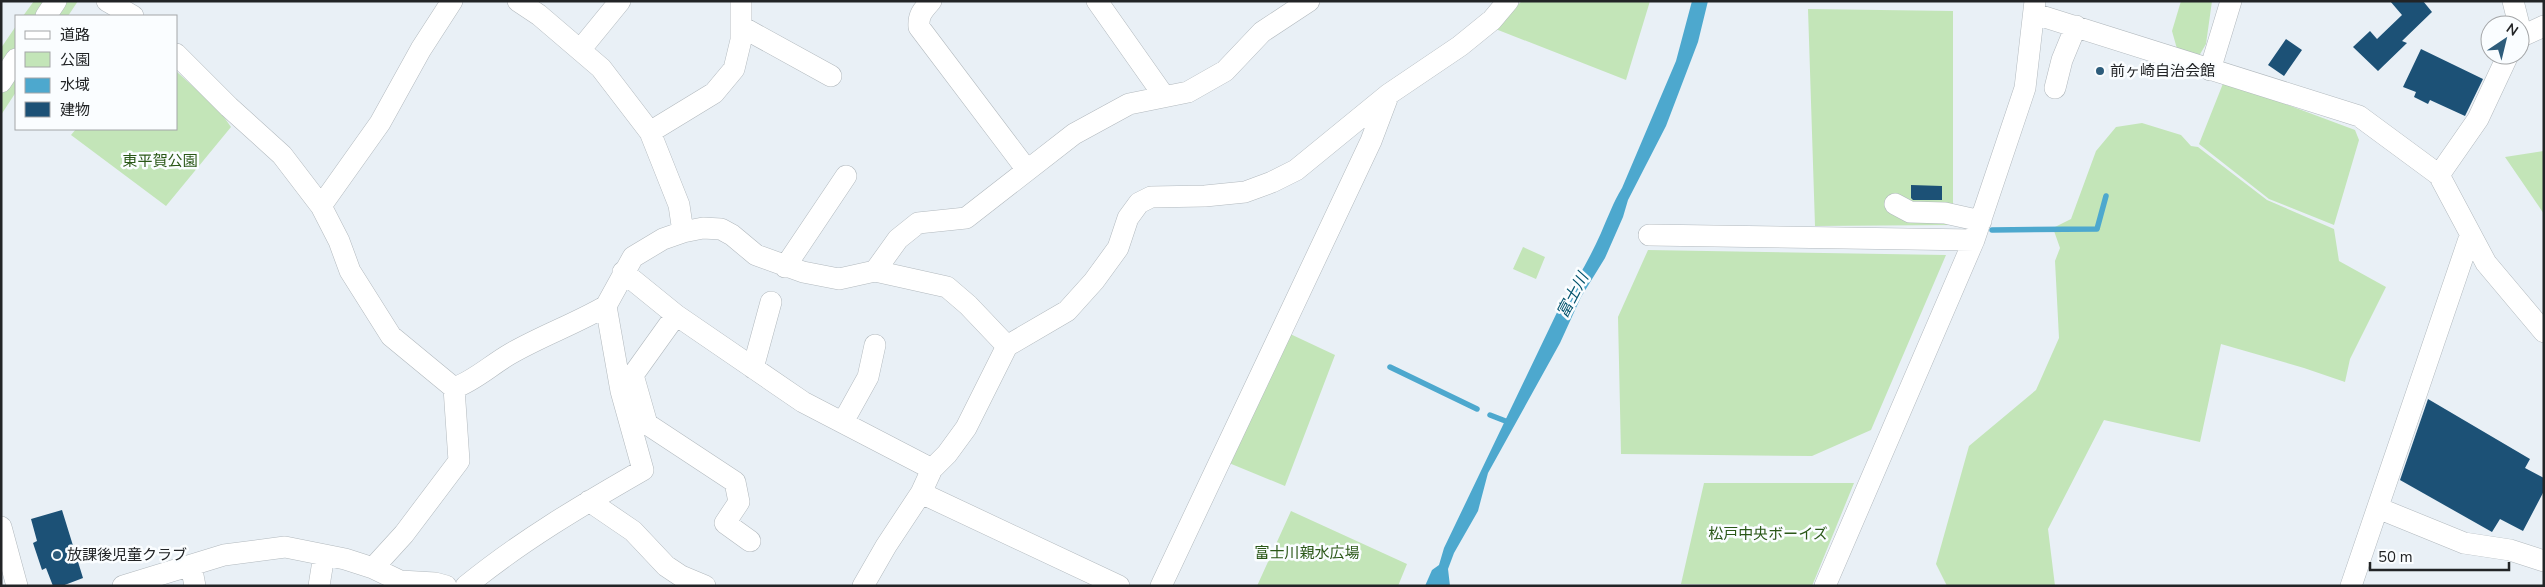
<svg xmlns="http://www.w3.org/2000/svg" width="2545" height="587" font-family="'Nunito Sans','Noto Sans JP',sans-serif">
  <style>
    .green { fill: #c3e5b8 }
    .water { fill: #4da8ce }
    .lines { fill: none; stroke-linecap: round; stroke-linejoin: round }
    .stream { stroke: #4da8ce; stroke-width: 5.5 }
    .building { fill: #1c5176 }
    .minor-casing { stroke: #b2b9be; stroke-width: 22 }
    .minor { stroke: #fff; stroke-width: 21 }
    .poi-dot { fill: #2d5c7b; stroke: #fafdff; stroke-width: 2 }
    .labels { text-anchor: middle; stroke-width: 5; stroke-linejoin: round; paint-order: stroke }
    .poi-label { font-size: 15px; fill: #222426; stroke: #fafdff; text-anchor: start }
    .park-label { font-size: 15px; fill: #2a5717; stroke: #fafdff }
    .water-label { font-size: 16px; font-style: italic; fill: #01526c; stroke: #fafdff }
  </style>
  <rect width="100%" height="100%" fill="#e9f0f6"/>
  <path class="green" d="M34,1H78L68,16H23Z
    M1522,1H1650L1626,80L1493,28Z
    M2181,1H2212L2206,44L2196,61L2179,56L2172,31Z
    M1808,9L1953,11V225L1815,226Z
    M16,26V92L1,115V48Z
    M176,71L219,110L231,127L166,206L71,135L76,129H176Z
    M2224,81L2355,130L2359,140L2334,225L2269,199L2199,144Z
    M2142,123L2181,135L2191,146L2198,147L2267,200L2334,229L2339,261L2386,287L2350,359L2345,382L2304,368L2221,344L2200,442L2104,420L2048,529L2055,586H1947L1936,564L1969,446L2036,390L2059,338L2055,261L2060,248L2053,228L2071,219L2096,151L2116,127Z
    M2544,151V214L2505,157Z
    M1523,247L1545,257L1536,279L1513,269Z
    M1648,250L1946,255L1871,430L1812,456L1621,454L1618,317Z
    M1286,332L1335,355L1285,486L1229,463Z
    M1704,483H1854L1812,586L1681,584Z
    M1291,511L1407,564L1398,586H1257Z"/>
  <path class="water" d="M1692,1H1708L1698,42L1666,126L1628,200L1623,217L1605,258L1581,297L1560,343L1488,473L1478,511L1454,553L1448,569L1450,586H1425L1432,570L1439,565L1444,548L1561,304C1576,282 1590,258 1601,233C1608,217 1613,203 1622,188L1676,61Z"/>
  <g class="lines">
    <path class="stream" d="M1992,230L2097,229L2106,196
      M1390,367L1477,409
      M1490,415L1508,422"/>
  </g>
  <path class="building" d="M2390,1H2423L2432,12L2402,41L2407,43L2378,71L2353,47L2370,31L2377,39L2402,15Z
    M2286,39L2302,50L2284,76L2268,65Z
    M2421,49L2483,79L2465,116L2430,100L2428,104L2414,97L2416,92L2403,87Z
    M1911,185L1942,186V200H1913L1911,198Z
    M2428,399L2530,459L2525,468L2544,478V491L2523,531L2500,519L2492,532L2400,480Z
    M62,510L83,578L62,586H53L46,568L42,570L33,543L37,541L31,519Z"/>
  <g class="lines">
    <g class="minor-casing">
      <path id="minor" d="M107,1L133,16
        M518,1L539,15L601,68L650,132L714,93L734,69L741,40V1
        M931,1C923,10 918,15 919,27L1027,170
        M1097,1L1164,96
        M2513,1L2519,25
        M2035,14L2359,116L2439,175L2486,263L2544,332
        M46,16L56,1
        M742,27L831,76
        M2520,37L2544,26
        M580,50L620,1
        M176,54L229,107L282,155L321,206L339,241L350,271L391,336L454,388L459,461L404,534L373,568
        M2210,70L2231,1
        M1,82L16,59
        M2055,88L2062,60L2076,26
        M650,132L679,205L683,232
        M2439,175L2478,119L2508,55
        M1895,204L1910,212L1945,213L1981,221
        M321,206L380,123L421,49L452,1
        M1649,235L1974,240
        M785,267L846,176
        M875,271L947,287L968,305L1007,346
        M623,272L676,315L803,402L932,469
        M676,315L633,375L647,424L735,482L739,502L725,523L750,541
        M753,368L771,302
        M454,388C474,381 491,365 510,354C541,336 575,324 606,306
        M843,422L868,377L875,345
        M921,493L1119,586
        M589,501L633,531L666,566L681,576L705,586
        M2378,508L2464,543L2510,550L2544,561
        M1,527L17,586
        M191,565L195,586
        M123,586L224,555L285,547L345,559L373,568L400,581L435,583L446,586
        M319,586L324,555
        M466,586C521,541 582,505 643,470L621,391L606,306L633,257L663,239L683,232L703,228L721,229L732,235L756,255L803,272L839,279L875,271L898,239L918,223L966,218L1074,134L1129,104L1188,92L1225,71L1262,32L1309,1
        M863,586L886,546L921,493L932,469L947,454L966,428L1007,346L1067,311L1094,281L1118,248L1128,218L1139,203L1151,197L1205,196L1245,192L1272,182L1296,170L1389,94L1460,46L1492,20L1508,1
        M1161,586L1371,141L1388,96
        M1825,586L1974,240L2025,88L2035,1
        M2351,586L2470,236"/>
    </g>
    <use href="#minor" class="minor"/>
  </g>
  <g class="poi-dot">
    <circle cx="2100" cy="71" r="5"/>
    <circle cx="57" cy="555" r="5"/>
  </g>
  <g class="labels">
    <g class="poi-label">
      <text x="2110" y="76">前ヶ崎自治会館</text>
      <text x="67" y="560">放課後児童クラブ</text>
    </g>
    <g class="park-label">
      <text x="160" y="166">東平賀公園</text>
      <text x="1768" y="539">松戸中央ボーイズ</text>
      <text x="1307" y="558">富士川親水広場</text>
    </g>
    <g class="water-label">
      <text transform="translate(1572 295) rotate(-62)" y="6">富士川</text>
    </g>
  </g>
  <rect width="2545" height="587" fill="none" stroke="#222426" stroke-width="5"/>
  <rect x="15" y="15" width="162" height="115" fill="#fafdff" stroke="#a4a6a8"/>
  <rect x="25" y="31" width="25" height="8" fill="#ffffff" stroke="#a4a6a8"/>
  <text x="60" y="40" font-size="15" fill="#222426">道路</text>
  <rect x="25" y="52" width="25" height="15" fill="#c3e5b8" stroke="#a4a6a8"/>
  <text x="60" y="65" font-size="15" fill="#222426">公園</text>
  <rect x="25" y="78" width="25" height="15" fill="#4da8ce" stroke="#a4a6a8"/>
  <text x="60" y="90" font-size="15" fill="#222426">水域</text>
  <rect x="25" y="102" width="25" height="15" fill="#1c5176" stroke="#a4a6a8"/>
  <text x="60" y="115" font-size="15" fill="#222426">建物</text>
  <g transform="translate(2505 40) rotate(35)"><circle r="24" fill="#fafdff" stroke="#a4a6a8"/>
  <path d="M0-4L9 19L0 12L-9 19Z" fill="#2d5c7b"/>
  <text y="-8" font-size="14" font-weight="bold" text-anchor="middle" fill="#222426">N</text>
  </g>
  <path d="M2370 562v8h139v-8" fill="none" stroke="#222426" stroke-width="2.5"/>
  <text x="2378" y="562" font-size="15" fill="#222426" stroke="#fafdff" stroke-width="4" paint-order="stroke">50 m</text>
</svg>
